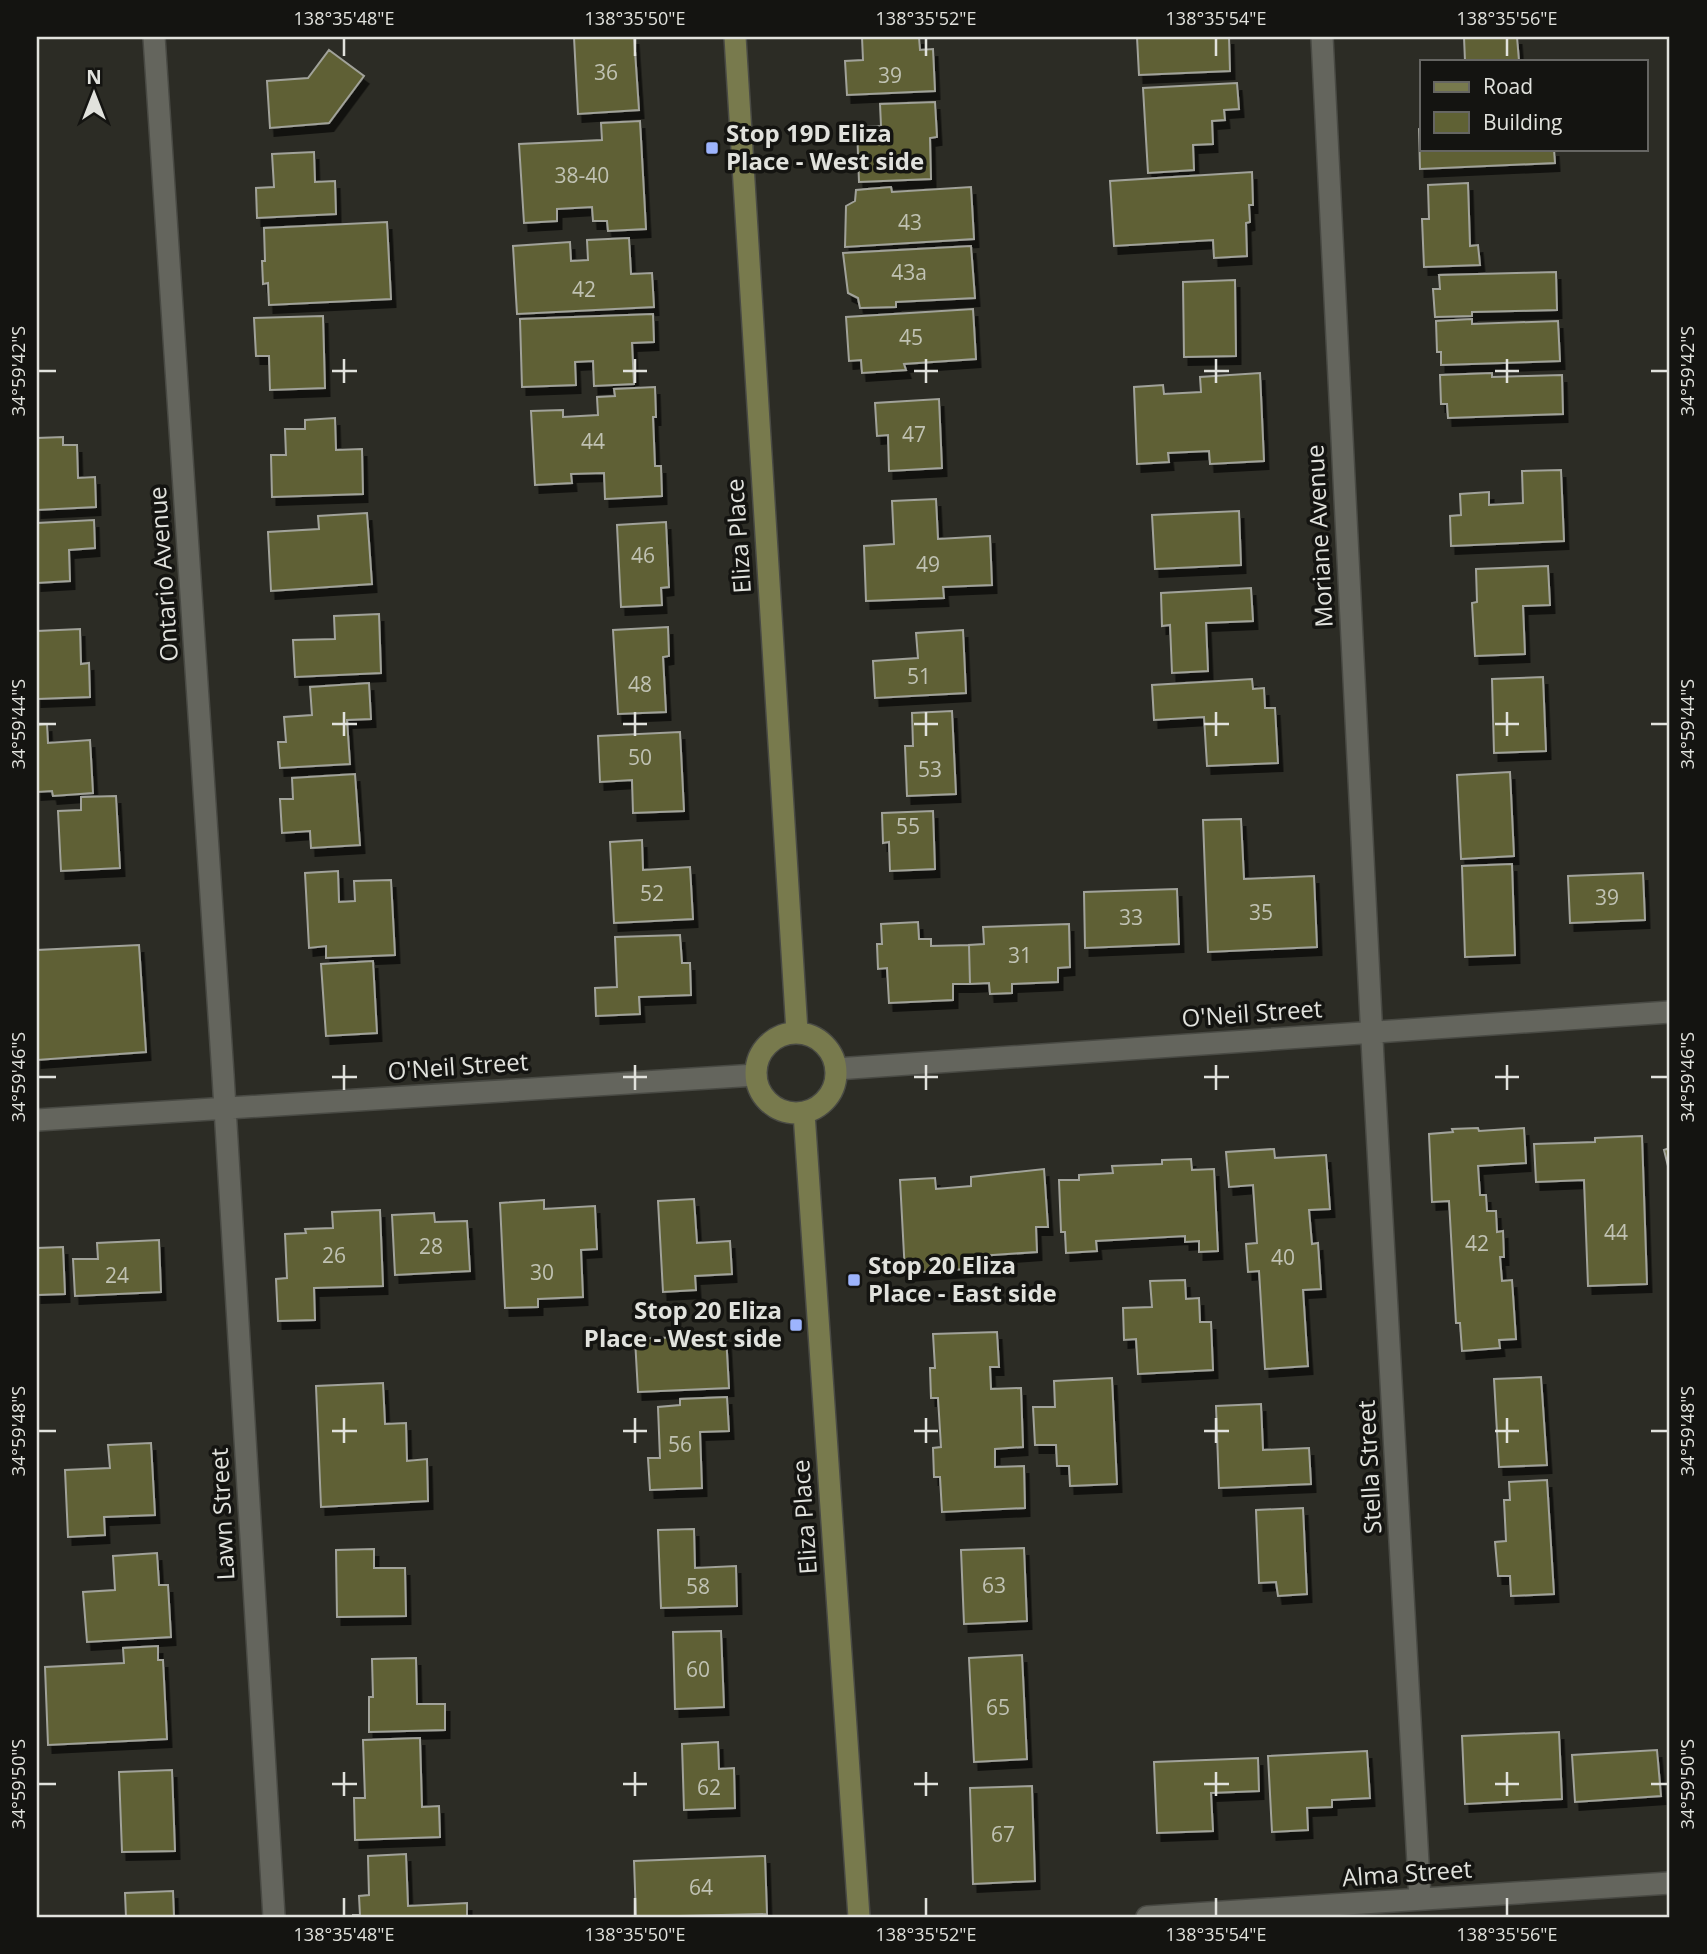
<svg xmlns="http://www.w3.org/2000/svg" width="1707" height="1954" font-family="'Open Sans',sans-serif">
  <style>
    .building { fill: #5f6134; stroke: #a1a29a; stroke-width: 2; filter: url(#shadow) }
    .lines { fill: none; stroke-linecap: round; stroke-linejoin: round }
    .street-casing { stroke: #494a44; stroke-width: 24 }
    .secondary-casing { stroke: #494a44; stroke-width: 24 }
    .street { stroke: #64655d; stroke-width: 21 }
    .secondary { stroke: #787a4d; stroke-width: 21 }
    .ticks { fill: none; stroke: #e1e2dd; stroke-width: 2.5 }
    .poi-dot { fill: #9db4fd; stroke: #141411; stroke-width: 2.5 }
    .labels { text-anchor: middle; stroke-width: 7; stroke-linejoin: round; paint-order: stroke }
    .number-label { font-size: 21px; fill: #c0c2b3 }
    .poi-label { font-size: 24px; font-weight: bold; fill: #e1e2dd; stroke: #141411; text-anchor: start }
    .street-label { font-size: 24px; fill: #e1e2dd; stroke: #141411 }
    .neatline { fill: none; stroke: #e1e2dd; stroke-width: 2.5 }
    .ticks-label { font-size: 18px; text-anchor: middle; fill: #e1e2dd }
  </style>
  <defs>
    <filter id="shadow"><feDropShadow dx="4.5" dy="8" stdDeviation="0" flood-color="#0009"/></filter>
  </defs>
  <rect width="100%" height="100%" fill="#2c2c25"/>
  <path class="building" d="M574,37H634L639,110L578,114Z
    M862,37H919L920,50L933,49L935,91L847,95L845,61L863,60Z
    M1137,37H1229L1230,71L1139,75Z
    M1464,37H1517L1519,61H1465Z
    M329,50L364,76L329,123L270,128L267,81L308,78Z
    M1237,83L1239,109L1224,110L1225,120L1212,121L1213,144L1193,145L1194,170L1148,173L1143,88Z
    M935,102L937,137L930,138L931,179L859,182L857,127L881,126L880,104Z
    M640,121L646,229L608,231L607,221H593L592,207L557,209V221L524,223L519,144L602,140L601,123Z
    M1422,128V149H1554L1555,163L1420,169L1419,129Z
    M314,152L315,182L335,181L336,214L257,218L256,188L274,187L272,154Z
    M1252,172L1253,205H1249L1250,222L1246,223L1247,256L1214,258L1213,240L1114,246L1110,181Z
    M1468,183L1470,246L1478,245L1480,265L1424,267L1422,219H1429L1428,185Z
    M891,187L892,192L971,187L974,239L845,247L846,206L855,201L856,190Z
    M387,222L391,299L269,305L268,283L263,284L262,261H265L264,228Z
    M629,238L631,274L652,273L654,307L517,314L513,246L570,242L571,261L588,260L587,240Z
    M971,246L975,298L896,302V307L860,308L858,298L848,293L843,253Z
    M1556,272L1557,310L1472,312V316L1435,317L1433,289H1440L1439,275Z
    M1235,280L1236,356L1184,357L1183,282Z
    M973,309L976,359L904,364L906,370L862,373L861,360L849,361L846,317Z
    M653,314L654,342L632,343L634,384L594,386L593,361L575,362L576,385L522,387L520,319Z
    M323,316L325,388L270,390L269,356H256L254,318Z
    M1472,319V324L1558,321L1560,361L1441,365V352H1437L1436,321Z
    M1260,373L1264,461L1210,464L1209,451L1168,453L1169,462L1137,464L1134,387L1163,385L1164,394L1201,392L1200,377Z
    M1492,373V377L1562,375L1563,414L1448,418L1447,404H1441L1440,375Z
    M655,387L656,417H653L655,466H661L662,496L605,499L604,473L571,474L572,483L535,485L531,411L563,410V417L598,415L597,397L615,396L614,389Z
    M939,399L942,468L889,471L888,435L877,436L875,403Z
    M335,418L336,450L362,449L363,494L272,497L271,455H286L285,429H305V420Z
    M63,437V445H77L78,478L95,477L96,507L37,510V438Z
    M1561,470L1564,541L1451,546L1450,516L1461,515L1460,494L1489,492V505L1523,503L1522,471Z
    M936,499L938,539L990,536L992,585L943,587L944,598L866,601L864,546L894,544L892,501Z
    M1239,511L1241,565L1155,569L1152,515Z
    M367,513L372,584L271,591L268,532L319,529L318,516Z
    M94,520L95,548L69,550L70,581L37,583V523Z
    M666,522L669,587L661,588L662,605L621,607L617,525Z
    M1548,566L1550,605L1523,606L1525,654L1475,656L1472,603L1477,602L1476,569Z
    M1251,588L1253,621L1206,623L1208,671L1172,673L1170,625L1162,626L1161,593Z
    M379,614L381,673L295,677L293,640L335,639L334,616Z
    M668,627L669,656L663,657L666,712L618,714L613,630Z
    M80,629L81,664L89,663L90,697L37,699V631Z
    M963,630L966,693L875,698L873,661L918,658L916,633Z
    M1543,677L1546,751L1494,753L1492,679Z
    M1252,679L1253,689L1264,688L1265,708H1275L1278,763L1207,766L1204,717L1154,720L1152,685Z
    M369,683L371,719L347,720L350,764L280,768L278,742H286L284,717L312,715L310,687Z
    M952,711L956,794L907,796L905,746H913L912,713Z
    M47,724L48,743L90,740L93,793L53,796L52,791L37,792V725Z
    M680,732L684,811L633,813L632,780L600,782L598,736Z
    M1510,772L1514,856L1461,859L1457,775Z
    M355,774L360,845L311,848L310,831L282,833L280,799H293L292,778Z
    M116,796L120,868L61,871L58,811L81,810V797Z
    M933,811L935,869L890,871L889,842L883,843L882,813Z
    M1241,819L1244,879L1314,876L1317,947L1208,952L1203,820Z
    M642,840L643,870L690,867L693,919L614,923L610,842Z
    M1512,864L1515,955L1465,957L1462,866Z
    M338,871L339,902L355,901L354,881L391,880L395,955L326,958V946L309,948L305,873Z
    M1643,873L1645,920L1570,923L1568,876Z
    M1177,889L1179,944L1085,948L1084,892Z
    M918,922L919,939H931V946L969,945L970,984H953V1000L889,1003L887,968L878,969L877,944H882L881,924Z
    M1069,924L1070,967L1058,968V982L1012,984V993L990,994L989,983L970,984L969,945L984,944L983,927Z
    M680,935L682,963H690L691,995L639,997L640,1014L596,1016L595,988L617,987L615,937Z
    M139,945L146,1052L37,1060V950Z
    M373,961L377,1033L326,1036L321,964Z
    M1478,1128L1479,1131L1524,1128L1526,1163L1478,1166L1480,1195H1486L1487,1211H1496L1497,1232L1503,1231L1504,1257H1500L1502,1281L1512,1280L1516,1339L1499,1340L1500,1348L1462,1351L1460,1323H1456L1449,1201L1432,1202L1429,1134L1453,1132L1452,1129Z
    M1642,1136L1647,1284L1588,1286L1584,1180L1536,1182L1534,1144L1595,1142V1138Z
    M1670,1148V1174L1664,1150Z
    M1274,1149L1275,1158L1326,1155L1330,1209L1309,1210L1312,1244L1318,1243L1321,1289L1303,1290L1308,1366L1265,1369L1259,1271L1248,1272L1246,1244L1257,1243L1253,1185L1229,1187L1226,1152Z
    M1191,1159L1192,1170L1214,1169L1218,1251L1199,1252V1241L1185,1242V1236L1096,1241L1097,1251L1066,1253L1065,1232H1061L1059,1180H1079V1175L1113,1173L1112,1166L1162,1164V1160Z
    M1044,1169L1048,1227H1036L1037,1252L965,1257L966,1269L905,1273L900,1180L935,1178L936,1189L971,1186V1177Z
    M694,1199L697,1243L730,1241L732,1274L695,1276L696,1290L663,1292L658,1201Z
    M544,1200V1209L595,1206L597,1249L581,1250L583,1297L538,1299V1307L505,1308L500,1203Z
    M380,1210L383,1286L314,1288L315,1320L278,1321L276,1279L287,1278L285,1234L306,1233L305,1229L333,1228L332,1212Z
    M434,1213L435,1222L467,1221L470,1271L395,1275L392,1215Z
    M159,1240L161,1292L75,1296L73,1259H98L97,1243Z
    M63,1247L65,1294L37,1295V1248Z
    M1185,1280L1186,1299L1199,1298L1200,1322H1211L1213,1370L1138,1374L1136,1339L1124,1340L1123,1308L1152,1307L1150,1281Z
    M997,1332L999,1367H990L991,1389L1021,1388L1023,1447L995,1449V1467L1024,1466L1025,1508L942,1512L940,1477H934L933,1448L941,1447L938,1398H931L930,1368H935L933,1334Z
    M726,1335L729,1388L638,1392L635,1339Z
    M1541,1377L1547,1465L1499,1467L1494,1379Z
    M1112,1378L1117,1484L1070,1486L1069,1466H1057L1056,1445H1035L1033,1407H1055L1054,1381Z
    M383,1383L385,1424L406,1423L407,1461L427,1459L428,1501L321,1507L316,1386Z
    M727,1397L729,1431L700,1432L702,1488L650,1490L648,1458H660L658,1407L680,1405V1399Z
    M1261,1404L1263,1450L1309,1448L1311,1484L1219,1488L1216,1406Z
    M151,1443L155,1515L104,1517L105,1535L68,1537L65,1470L110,1468L108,1445Z
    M1547,1480L1554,1594L1511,1596L1510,1576H1498L1495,1542L1506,1541L1504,1500H1510L1509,1482Z
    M1303,1508L1307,1594L1278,1596L1276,1582L1259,1583L1256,1510Z
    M694,1529L695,1568L736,1566L737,1606L661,1608L658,1530Z
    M1024,1548L1027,1621L964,1624L961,1550Z
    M374,1549V1568H405L406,1616L337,1617L336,1550Z
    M157,1553L159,1585H168L171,1637L87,1642L83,1592L115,1590L113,1556Z
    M721,1631L724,1707L675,1709L673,1632Z
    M158,1646V1660H163L167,1739L48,1745L45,1667L124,1663L123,1648Z
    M1022,1655L1027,1759L974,1762L969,1658Z
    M416,1658L417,1704H445V1730L369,1732V1697H373L372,1659Z
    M1559,1732L1562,1799L1465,1804L1462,1736Z
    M420,1738L422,1807L439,1806L440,1837L355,1840L354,1798H365L363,1740Z
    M718,1742L719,1769L734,1768L735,1808L684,1810L682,1744Z
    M1657,1750L1661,1796L1575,1802L1572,1755Z
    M1367,1751L1370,1798L1332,1800V1807L1307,1808L1308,1830L1272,1832L1268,1756Z
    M1258,1758L1259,1791L1211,1793L1213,1831L1157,1833L1154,1762Z
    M172,1770L175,1851L122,1852L119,1772Z
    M1032,1786L1035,1881L973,1884L970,1788Z
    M406,1854L408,1906L467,1903V1917H353V1915H360L359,1896L369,1895L368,1856Z
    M765,1856L767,1914L636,1917L634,1861Z
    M173,1891L174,1917H126L125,1893Z"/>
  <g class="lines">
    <g class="street-casing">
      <path id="street" d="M154,37L223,1075L274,1917
        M1322,37L1373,1059L1420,1899
        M836,1069L1670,1012
        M37,1120L756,1075
        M1147,1917L1670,1883"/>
    </g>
    <g class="secondary-casing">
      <path id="secondary" d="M735,37L797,1032
        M756 1073a40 40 0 1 1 80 0a40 40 0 1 1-80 0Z
        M804,1113L859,1917"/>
    </g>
    <use href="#street" class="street"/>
    <use href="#secondary" class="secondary"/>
  </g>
  <path class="ticks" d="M344,38V56M635,38V56M926,38V56M1216,38V56M1507,38V56M344,359V383M635,359V383M926,359V383M1216,359V383M1507,359V383M38,371H56M332,371H357M623,371H647M914,371H938M1204,371H1229M1495,371H1519M1651,371H1668M344,712V736M635,712V736M926,712V736M1216,712V736M1507,712V736M38,724H56M332,724H357M623,724H647M914,724H938M1204,724H1229M1495,724H1519M1651,724H1668M344,1065V1090M635,1065V1090M926,1065V1090M1216,1065V1090M1507,1065V1090M38,1077H56M332,1077H357M623,1077H647M914,1077H938M1204,1077H1229M1495,1077H1519M1651,1077H1668M344,1418V1443M635,1418V1443M926,1418V1443M1216,1418V1443M1507,1418V1443M38,1431H56M332,1431H357M623,1431H647M914,1431H938M1204,1431H1229M1495,1431H1519M1651,1431H1668M344,1772V1796M635,1772V1796M926,1772V1796M1216,1772V1796M1507,1772V1796M38,1784H56M332,1784H357M623,1784H647M914,1784H938M1204,1784H1229M1495,1784H1519M1651,1784H1668M344,1898V1916M635,1898V1916M926,1898V1916M1216,1898V1916M1507,1898V1916"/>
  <g class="poi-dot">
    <rect x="705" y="141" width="14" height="14" rx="3.5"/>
    <rect x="847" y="1273" width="14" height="14" rx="3.5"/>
    <rect x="789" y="1318" width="14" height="14" rx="3.5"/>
  </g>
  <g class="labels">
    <g class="number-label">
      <text x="606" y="80">36</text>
      <text x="890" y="83">39</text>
      <text x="582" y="183">38-40</text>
      <text x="910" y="230">43</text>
      <text x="909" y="280">43a</text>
      <text x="584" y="297">42</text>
      <text x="911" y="345">45</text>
      <text x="914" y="442">47</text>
      <text x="593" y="449">44</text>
      <text x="643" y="563">46</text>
      <text x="928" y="572">49</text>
      <text x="919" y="684">51</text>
      <text x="640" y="692">48</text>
      <text x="640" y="765">50</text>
      <text x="930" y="777">53</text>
      <text x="908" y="834">55</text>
      <text x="652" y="901">52</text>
      <text x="1607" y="905">39</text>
      <text x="1261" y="920">35</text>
      <text x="1131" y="925">33</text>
      <text x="1020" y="963">31</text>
      <text x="1616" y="1240">44</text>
      <text x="1477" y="1251">42</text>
      <text x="431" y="1254">28</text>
      <text x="334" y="1263">26</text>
      <text x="1283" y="1265">40</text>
      <text x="542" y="1280">30</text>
      <text x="117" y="1283">24</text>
      <text x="680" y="1452">56</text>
      <text x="994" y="1593">63</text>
      <text x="698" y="1594">58</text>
      <text x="698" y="1677">60</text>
      <text x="998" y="1715">65</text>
      <text x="709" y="1795">62</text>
      <text x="1003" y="1842">67</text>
      <text x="701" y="1895">64</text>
    </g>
    <g class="poi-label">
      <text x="726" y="142">Stop 19D Eliza<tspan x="726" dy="28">Place - West side</tspan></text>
      <text x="868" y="1274">Stop 20 Eliza<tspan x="868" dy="28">Place - East side</tspan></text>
      <text x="782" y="1319" text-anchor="end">Stop 20 Eliza<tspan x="782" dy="28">Place - West side</tspan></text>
    </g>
    <g class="street-label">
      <text transform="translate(739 536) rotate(-94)" y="8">Eliza Place</text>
      <text transform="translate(1320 536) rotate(-93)" y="8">Moriane Avenue</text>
      <text transform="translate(164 574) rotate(-94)" y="8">Ontario Avenue</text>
      <text transform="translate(1252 1014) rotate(-4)" y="8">O'Neil Street</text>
      <text transform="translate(458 1067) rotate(-4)" y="8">O'Neil Street</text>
      <text transform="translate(1370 1467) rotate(-93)" y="8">Stella Street</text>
      <text transform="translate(223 1514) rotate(-93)" y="8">Lawn Street</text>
      <text transform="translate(805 1517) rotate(-94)" y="8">Eliza Place</text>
      <text transform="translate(1407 1874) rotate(-4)" y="8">Alma Street</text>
    </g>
  </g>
  <rect width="1707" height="1954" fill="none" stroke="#141411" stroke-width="77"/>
  <rect x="1420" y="60" width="228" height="91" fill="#141411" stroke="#666663" stroke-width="2"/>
  <rect x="1434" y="82" width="35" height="10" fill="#787a4d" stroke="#666663" stroke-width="2"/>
  <text x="1483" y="94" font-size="21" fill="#e1e2dd">Road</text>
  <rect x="1434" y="112" width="35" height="21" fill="#5f6134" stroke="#666663" stroke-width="2"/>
  <text x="1483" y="130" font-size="21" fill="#e1e2dd">Building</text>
  <g transform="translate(94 94)" stroke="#141411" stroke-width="5" paint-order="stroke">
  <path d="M0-5L12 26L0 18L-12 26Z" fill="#e1e2dd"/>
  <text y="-10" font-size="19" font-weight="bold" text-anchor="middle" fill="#e1e2dd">N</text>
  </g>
  <rect x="38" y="38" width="1630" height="1878" class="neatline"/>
  <g class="ticks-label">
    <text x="344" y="25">138°35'48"E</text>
    <text x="635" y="25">138°35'50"E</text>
    <text x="926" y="25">138°35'52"E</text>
    <text x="1216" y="25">138°35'54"E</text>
    <text x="1507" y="25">138°35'56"E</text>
    <text transform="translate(19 371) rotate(-90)" y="6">34°59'42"S</text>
    <text transform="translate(1688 371) rotate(-90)" y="6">34°59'42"S</text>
    <text transform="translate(19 724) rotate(-90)" y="6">34°59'44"S</text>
    <text transform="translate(1688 724) rotate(-90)" y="6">34°59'44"S</text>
    <text transform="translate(19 1077) rotate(-90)" y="6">34°59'46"S</text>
    <text transform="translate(1688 1077) rotate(-90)" y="6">34°59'46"S</text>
    <text transform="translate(19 1431) rotate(-90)" y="6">34°59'48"S</text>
    <text transform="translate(1688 1431) rotate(-90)" y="6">34°59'48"S</text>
    <text transform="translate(19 1784) rotate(-90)" y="6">34°59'50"S</text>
    <text transform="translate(1688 1784) rotate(-90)" y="6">34°59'50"S</text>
    <text x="344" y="1941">138°35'48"E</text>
    <text x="635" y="1941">138°35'50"E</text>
    <text x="926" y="1941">138°35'52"E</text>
    <text x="1216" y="1941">138°35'54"E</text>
    <text x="1507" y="1941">138°35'56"E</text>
  </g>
</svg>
